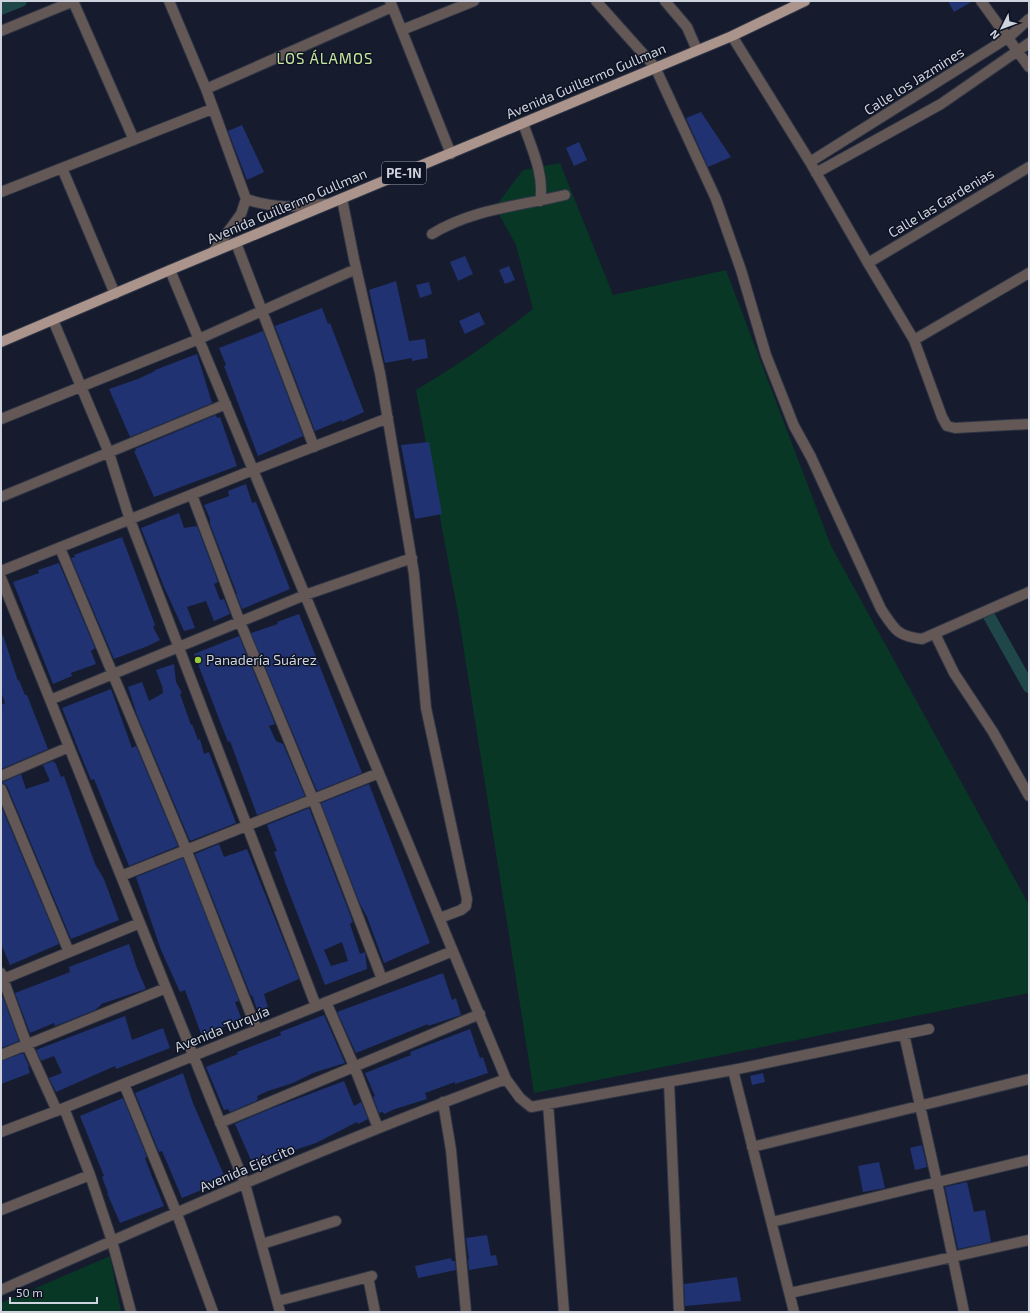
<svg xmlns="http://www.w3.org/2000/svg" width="1030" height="1313" font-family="'Exo 2',sans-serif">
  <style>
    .green { fill: #083726 }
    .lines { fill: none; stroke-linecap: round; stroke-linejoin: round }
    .canal { stroke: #1f474a; stroke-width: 12 }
    .building { fill: #203272; fill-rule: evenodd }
    .minor-casing { stroke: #303646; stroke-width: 12 }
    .major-casing { stroke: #303646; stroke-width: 12 }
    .minor { stroke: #635855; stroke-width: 10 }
    .major { stroke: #ab948c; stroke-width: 10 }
    .poi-dot { fill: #97cc38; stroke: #0d1323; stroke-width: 1.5 }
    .labels { text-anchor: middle; stroke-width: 3; stroke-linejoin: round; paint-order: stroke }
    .shield { fill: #0d1323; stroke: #9499a6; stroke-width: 1 }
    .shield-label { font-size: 13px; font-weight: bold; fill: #ced3de }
    .street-label { font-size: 14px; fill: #ced3de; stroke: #0d1323 }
    .poi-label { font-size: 14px; fill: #ced3de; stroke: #0d1323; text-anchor: start }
    .neighbourhood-label { font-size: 15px; letter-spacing: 1px; fill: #c7e69e; stroke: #0d1323 }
  </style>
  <rect width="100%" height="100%" fill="#161c2d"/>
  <path class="green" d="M560,163L613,295L726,270L831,546L1029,905V993L534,1093L458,613L416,390C457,366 495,339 533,309L516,245L495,207L523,170Z
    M110,1256L121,1312H3L1,1303Z"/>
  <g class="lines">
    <path class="canal" d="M1,9L21,1
      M989,616L1029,687"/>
  </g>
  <path class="building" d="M948,1H973L954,12Z
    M701,112L731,157L708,167L686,118Z
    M242,125L264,172L247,180L228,131Z
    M579,142L587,160L574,166L566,148Z
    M465,256L473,274L458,281L450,262Z
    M509,266L515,280L505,284L499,270Z
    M396,281L409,341L425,339L428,358L412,361V358L385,363L369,290Z
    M429,282L432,294L420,298L416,285Z
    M322,308L328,324L330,323L364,412L342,422V420L315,431L275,326Z
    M479,312L485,324L465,334L459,321Z
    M263,331L303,436L258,456L224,366L226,365L219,348Z
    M197,354L212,403L130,437L109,389L138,379L155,371V370Z
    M216,415L217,418L220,417L237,466L154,497L134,451H136L135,449Z
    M429,442L442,514L415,519L401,445Z
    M246,484L252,503L256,502L290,589L242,609L236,594H237L210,524V519L204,505L229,496L228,491Z
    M179,513L184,528L197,526L218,582L214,584L220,600L224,599L230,614L214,621L206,601L187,607L195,628L184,631L164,587L141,528Z
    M122,537L155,625L153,627L160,640L148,646L114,659L71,558L75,557L74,555Z
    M59,563L95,648L91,651L96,664L71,673L72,676L53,684L13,582L39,573L38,570Z
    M299,614L362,773L317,791L251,633L278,624L277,622Z
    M3,635L18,681L19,680L25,695H27L48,749L1,769V705L5,703L1,692V636Z
    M239,636L275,724L269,726L276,741L283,744L305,796L257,815L230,741L228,742L194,654Z
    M174,664L176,682L182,693L180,694L191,725L192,724L198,740L200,739L204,754L209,752L236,823L190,841L137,715L128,687L142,682L149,701L163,693L162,686L156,670Z
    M111,689L132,748L136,746L178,846L129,866L94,779L91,780L79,751L62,708Z
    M53,761L54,763L55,762L61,777L64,776L95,864L104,879L119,920L71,939L7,786L5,784L1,783L21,774L26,789L50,781L43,765Z
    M369,784L430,943L384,963L367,917L360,904L321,803Z
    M1,806L59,944L10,965L1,944Z
    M309,808L353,922L350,924L360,954L365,952L367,969L325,985L285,882L274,852L277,851L267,825ZM342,942L348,961L331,966L324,950Z
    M219,844L224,857L247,849L299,979L264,994L268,1007L258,1012L252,995L251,996L195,854Z
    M183,858L239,1001L235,1002L242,1020L221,1028L222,1032L203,1039L185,990L180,992L161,950L136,877Z
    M129,944L137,968L146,989L101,1004V1005L95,1010L55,1026L54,1023L30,1033L15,993L70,972L69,967Z
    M443,973L452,1000L456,998L461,1015L428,1026V1024L356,1053L337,1012Z
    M3,997L19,1041L1,1048V998Z
    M324,1015L345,1063L313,1073L293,1083L268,1091L257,1096L258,1099L256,1101L230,1112L228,1109L224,1110L206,1067L238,1054L237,1052L281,1035L280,1032Z
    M125,1016L132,1040L163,1028L170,1048L116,1069L115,1066L56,1092L49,1078L62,1073L54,1056L41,1061L36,1050Z
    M470,1029L480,1058L483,1057L488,1073L455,1084V1082L425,1093L427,1099L395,1109L384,1114L383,1112L379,1113L373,1097L375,1096L365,1073L411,1055L410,1052Z
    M23,1053L29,1066L28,1067L30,1073L1,1084V1061Z
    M183,1073L193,1103L226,1180L182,1198L162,1151L159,1152L135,1093Z
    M763,1073L765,1082L752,1085L750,1076Z
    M344,1081L354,1106L361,1102L368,1119L358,1124L357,1122L316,1143L295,1150L254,1167L235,1124L270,1109Z
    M123,1098L147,1157L145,1158L151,1174L164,1206L120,1223L107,1193H108L102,1177L104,1176L80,1116Z
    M922,1145L927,1167L915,1170L910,1148Z
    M879,1162L885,1188L863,1192L858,1166Z
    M967,1182L974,1212L985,1210L991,1242L958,1249L945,1187Z
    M487,1235L491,1256L496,1255L498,1265L469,1270L468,1259H469L466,1238Z
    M451,1258L452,1261H455L456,1270L418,1278L415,1266Z
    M737,1277L741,1301L685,1306L684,1284Z"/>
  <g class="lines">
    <g class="minor-casing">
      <path id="minor" d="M73,1L134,140
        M169,1L206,89L246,199L241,214L213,252
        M390,1L451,154
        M596,1L655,67L716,199L741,270L766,355L794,426L811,457L881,609C895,630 897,636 922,639L1029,592
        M665,1L687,27L697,50
        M981,1L1029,67
        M402,30L474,1
        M1,31L74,1
        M732,36L810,162L868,263L914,340L942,417L947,426L955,428L1029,424
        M206,89L392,7
        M523,123C531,147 545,175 540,201
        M810,162L1009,37L1029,19
        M62,168L115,294
        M816,173L941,104L1029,43
        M1,192L212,109
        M246,199C275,209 295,207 325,204
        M342,199L354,259L380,373L414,574L426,708L467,899L466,906L461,910L440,918
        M432,234C472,209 520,206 565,195
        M236,243L314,447
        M868,263L1029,167
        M170,270L506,1079L520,1098L531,1107L733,1070L929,1029
        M53,320L109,453L130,520L316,1006
        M914,340L1029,273
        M1,419L199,339L356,269
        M192,495L240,622L313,799L382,979
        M1,497L226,404
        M60,548L186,849L257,1030
        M1,571L253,470L388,418
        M1,578L245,1184L280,1312
        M935,634L954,673L993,732L1029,796
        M50,700L305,595L412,558
        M1,776L69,747
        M1,789L69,952
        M121,876L379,773
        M1,973L27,1045L57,1111
        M1,980L140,923
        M326,1002L354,1066L378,1128
        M904,1034L937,1182L964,1312
        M1,1055L166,988
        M733,1070L794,1312
        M669,1082L679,1312
        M124,1084L177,1214L213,1312
        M443,1102L451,1150L466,1312
        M548,1104L564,1312
        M64,1108L90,1175L112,1241L131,1312
        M220,1123L480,1014
        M1,1132L64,1108L453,951
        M752,1147L1029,1079
        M1,1210L90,1175
        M772,1222L1029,1160
        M262,1244L336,1221
        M368,1277L375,1312
        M1,1290C168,1216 335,1142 506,1079
        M790,1293L1029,1240
        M278,1301L372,1276"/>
    </g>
    <g class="major-casing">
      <path id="major" d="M1,342L170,270L732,36L805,1"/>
    </g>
    <use href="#minor" class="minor"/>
    <use href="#major" class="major"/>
  </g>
  <circle class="poi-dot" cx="198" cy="660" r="4"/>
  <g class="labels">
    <rect class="shield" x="382" y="162" width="44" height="22" rx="3"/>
    <g class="shield-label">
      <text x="404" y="178">PE-1N</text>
    </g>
    <g class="street-label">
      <text transform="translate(586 81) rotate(-23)" y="5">Avenida Guillermo Gullman</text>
      <text transform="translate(914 81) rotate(-32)" y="5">Calle los Jazmines</text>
      <text transform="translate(941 203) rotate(-31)" y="5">Calle las Gardenias</text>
      <text transform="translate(287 206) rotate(-23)" y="5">Avenida Guillermo Gullman</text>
      <text transform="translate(222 1029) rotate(-22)" y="5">Avenida Turquía</text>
      <text transform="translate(247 1168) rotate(-23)" y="5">Avenida Ejército</text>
    </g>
    <g class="poi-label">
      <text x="206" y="665">Panadería Suárez</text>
    </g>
    <g class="neighbourhood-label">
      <text x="325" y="64">LOS ÁLAMOS</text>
    </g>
  </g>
  <rect width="1030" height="1313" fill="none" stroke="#ced3de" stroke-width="4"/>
  <g transform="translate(1002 28) rotate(228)" stroke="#0d1323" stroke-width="3" paint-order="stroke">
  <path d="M0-3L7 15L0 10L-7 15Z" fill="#ced3de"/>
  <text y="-6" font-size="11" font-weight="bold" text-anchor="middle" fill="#ced3de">N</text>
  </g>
  <path d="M10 1297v6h87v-6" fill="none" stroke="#ced3de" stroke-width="2"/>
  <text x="16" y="1297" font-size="12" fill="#ced3de" stroke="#0d1323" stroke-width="3" paint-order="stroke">50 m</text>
</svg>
